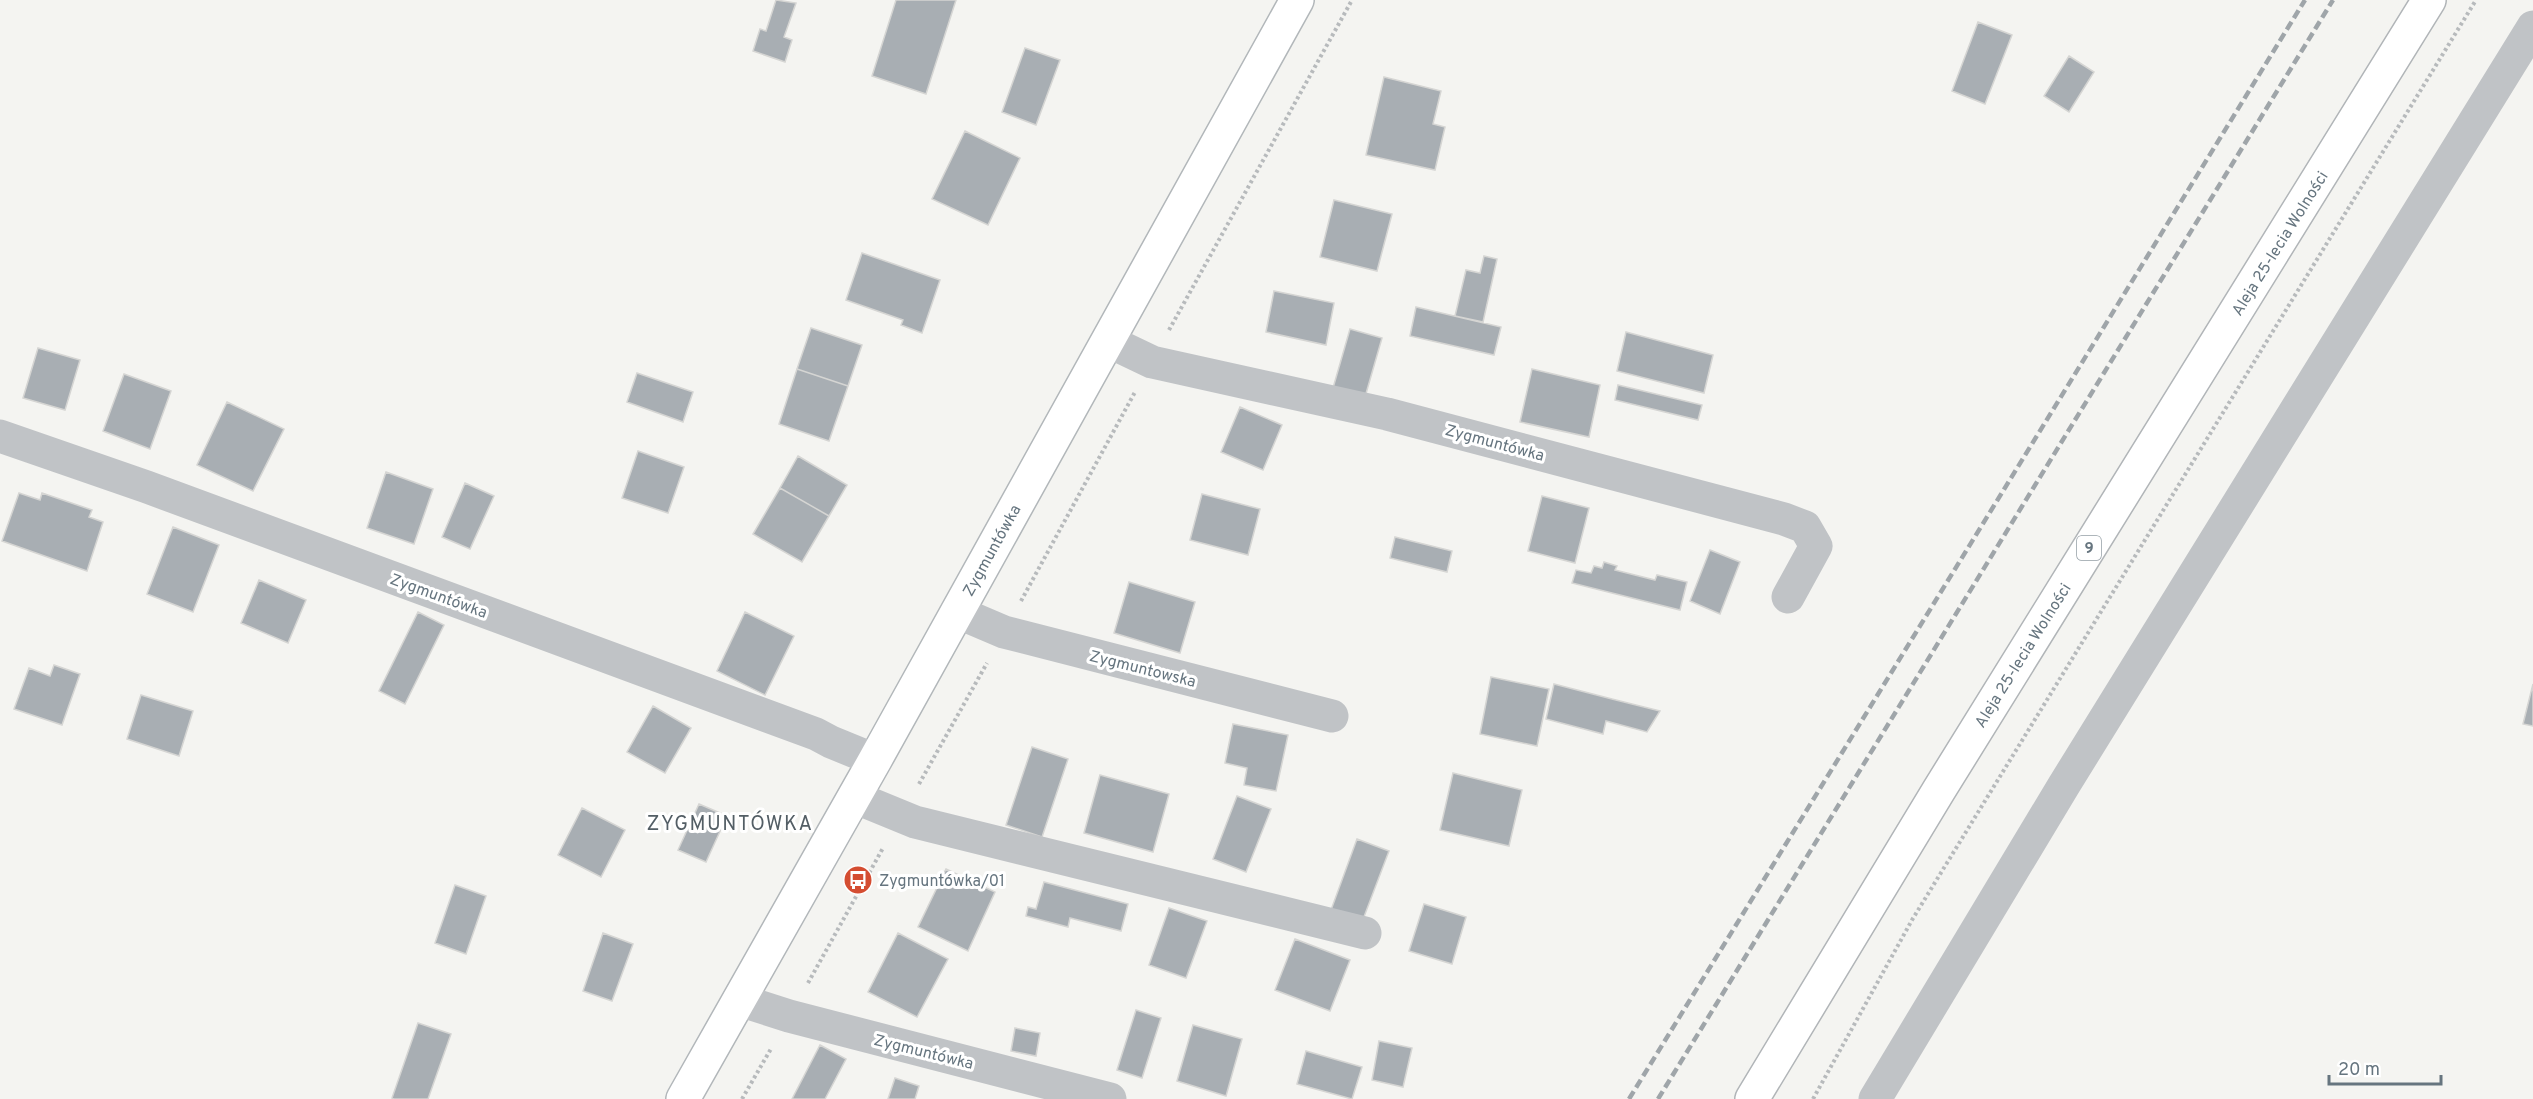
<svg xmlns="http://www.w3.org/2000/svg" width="2533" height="1099" font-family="Overpass,sans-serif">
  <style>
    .building { fill: #a8aeb3; stroke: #d5d5d3; stroke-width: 1.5 }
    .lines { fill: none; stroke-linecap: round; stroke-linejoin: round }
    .secondary-casing { stroke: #b2b7ba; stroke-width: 36 }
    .primary-casing { stroke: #b1b5b8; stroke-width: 36 }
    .path { stroke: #b7babc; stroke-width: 4; stroke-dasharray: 3 3; stroke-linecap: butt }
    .street { stroke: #c0c3c6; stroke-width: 33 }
    .secondary { stroke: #fff; stroke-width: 33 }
    .primary { stroke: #fff; stroke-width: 33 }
    .rail { stroke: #9fa5a9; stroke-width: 4.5; stroke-dasharray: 9 4.5; stroke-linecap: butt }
    .labels { text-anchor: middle; stroke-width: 6; stroke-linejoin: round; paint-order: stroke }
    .shield { fill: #fff; stroke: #949ea5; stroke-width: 1.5 }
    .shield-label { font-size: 15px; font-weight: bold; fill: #66757f }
    .street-label { font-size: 16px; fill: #66757f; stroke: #fff }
    .poi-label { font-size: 16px; fill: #66757f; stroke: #fff; text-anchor: start }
    .quarter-label { font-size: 20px; letter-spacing: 1.5px; fill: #535e65; stroke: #fff }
  </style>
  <rect width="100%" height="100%" fill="#f4f4f1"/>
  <path class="building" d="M776,0L796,3L784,37L792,40L785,62L753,51L760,29L766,31Z
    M896,0H956L926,94L872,76Z
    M1978,22L2012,35L1985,104L1952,91Z
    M1025,48L1060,60L1036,125L1002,112Z
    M2069,56L2094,72L2069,112L2044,96Z
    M1384,77L1441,91L1433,124L1445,127L1435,170L1366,155Z
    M965,131L1020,158L988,225L932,199Z
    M1334,200L1392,214L1377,271L1320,257Z
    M862,253L940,280L922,333L901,325L903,320L846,300Z
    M1484,256L1497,259L1483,322L1455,316L1466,270L1480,273Z
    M1274,291L1334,303L1326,345L1266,332Z
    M1416,307L1501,327L1494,355L1410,336Z
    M811,328L862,345L848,386L797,369Z
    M1350,329L1382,338L1365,397L1333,388Z
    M1626,332L1713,355L1704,393L1617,371Z
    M38,348L80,360L65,410L23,398Z
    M797,369L848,386L829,441L779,424Z
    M1532,369L1600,385L1589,437L1520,422Z
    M637,373L693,392L683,422L627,402Z
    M124,374L171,391L150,449L103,431Z
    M1618,385L1702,405L1698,420L1615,400Z
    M227,402L284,429L253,491L197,465Z
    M1240,407L1282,425L1263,470L1221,452Z
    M638,451L684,467L668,513L622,498Z
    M798,456L847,485L829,516L780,488Z
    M386,472L433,489L414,544L367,528Z
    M465,483L494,496L470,549L442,537Z
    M780,488L829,516L802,562L753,534Z
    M19,493L40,500L42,493L92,510L89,517L103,522L87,571L2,541Z
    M1202,494L1260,509L1248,555L1190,540Z
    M1542,496L1589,508L1575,563L1528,551Z
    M173,527L219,545L193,612L147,594Z
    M1395,537L1452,551L1447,572L1390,558Z
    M1710,550L1740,562L1720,614L1690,601Z
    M1604,562L1617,566L1615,570L1655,580L1657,575L1687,582L1680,610L1572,583L1576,570L1591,573L1594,566L1602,568Z
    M259,580L306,600L288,643L241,623Z
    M1129,582L1195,602L1180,653L1114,633Z
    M418,612L444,625L405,704L379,691Z
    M745,612L794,636L765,695L717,671Z
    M54,665L80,674L62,725L14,709L29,668L50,676Z
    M1491,677L1549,689L1537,746L1480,734Z
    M1554,684L1612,699L1660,711L1647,732L1606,721L1603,734L1546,719Z
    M2533,684V726L2523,724Z
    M141,695L193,711L179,756L127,739Z
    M653,706L691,728L665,773L627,752Z
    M1233,724L1288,735L1276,791L1244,785L1247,768L1225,763Z
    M1032,747L1068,759L1042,837L1006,825Z
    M1453,773L1522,790L1509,846L1440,830Z
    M1100,775L1169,794L1153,852L1084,833Z
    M1237,796L1271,809L1246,872L1213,859Z
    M699,804L727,816L706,862L678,850Z
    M582,808L625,830L601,877L558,855Z
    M1357,839L1389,851L1362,922L1331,910Z
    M946,869L995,892L968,951L918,927Z
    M1044,882L1128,904L1121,931L1070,918L1068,927L1026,916L1028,907L1036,909Z
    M455,885L486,896L466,954L435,943Z
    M1424,904L1466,917L1452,964L1409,951Z
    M1169,908L1207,921L1186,978L1149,965Z
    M603,933L633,944L612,1001L583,991Z
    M898,933L948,959L917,1017L868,992Z
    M1295,939L1350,960L1330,1011L1275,990Z
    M1136,1010L1161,1018L1142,1078L1117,1070Z
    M418,1023L451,1034L428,1099H394L392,1098Z
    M1193,1025L1242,1039L1226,1096L1177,1081Z
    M1015,1028L1040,1033L1036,1056L1011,1051Z
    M1379,1041L1412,1048L1403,1087L1372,1080Z
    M820,1045L846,1059L825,1099H792Z
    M1306,1051L1362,1067L1352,1099L1297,1084Z
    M895,1078L919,1086L915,1099H888Z"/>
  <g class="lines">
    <g class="secondary-casing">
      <path id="secondary" d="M683,1099L875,760L1297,0"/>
    </g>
    <g class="primary-casing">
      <path id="primary" d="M1752,1099L1939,790L2429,0"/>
    </g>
    <path class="path" d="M1169,330L1352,0
      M1021,601L1135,392
      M919,784L987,663
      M808,983L883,848
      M742,1099L772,1047
      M1813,1099L1912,920L2476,0"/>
    <path class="street" d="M1108,341L1152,362L1387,414L1784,519L1805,527L1816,546L1788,597
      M0,436L147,487L816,734L831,742L875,760
      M957,612L1004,632L1332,716
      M854,797L915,822L1365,933
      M739,1000L789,1016L1110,1099
      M1875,1099L2064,785L2533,27"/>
    <use href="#secondary" class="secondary"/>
    <use href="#primary" class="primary"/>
    <path class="rail" d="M1629,1099L2305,0
      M1658,1099L2333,0"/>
  </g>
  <defs>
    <g id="bus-disc" transform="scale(1.5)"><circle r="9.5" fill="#d44d31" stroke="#fff"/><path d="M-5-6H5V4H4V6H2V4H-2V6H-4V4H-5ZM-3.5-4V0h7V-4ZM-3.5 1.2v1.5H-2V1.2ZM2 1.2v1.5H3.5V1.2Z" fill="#fff"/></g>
  </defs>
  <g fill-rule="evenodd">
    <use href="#bus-disc" x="858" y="880"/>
  </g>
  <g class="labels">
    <rect class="shield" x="2077" y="536" width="24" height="24" rx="4.5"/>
    <g class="shield-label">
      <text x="2089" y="553">9</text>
    </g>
    <g class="street-label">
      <text transform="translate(2279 243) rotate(-58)" y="6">Aleja 25-lecia Wolności</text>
      <text transform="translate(1495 442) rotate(15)" y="6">Zygmuntówka</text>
      <text transform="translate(991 550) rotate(-61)" y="6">Zygmuntówka</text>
      <text transform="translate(439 595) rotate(20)" y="6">Zygmuntówka</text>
      <text transform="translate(2022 655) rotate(-58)" y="6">Aleja 25-lecia Wolności</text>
      <text transform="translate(1143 668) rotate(14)" y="6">Zygmuntowska</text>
      <text transform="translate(924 1051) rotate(14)" y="6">Zygmuntówka</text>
    </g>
    <g class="poi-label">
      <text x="879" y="886">Zygmuntówka/01</text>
    </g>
    <g class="quarter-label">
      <text x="730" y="830">ZYGMUNTÓWKA</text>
    </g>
  </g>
  <path d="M2329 1075v9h112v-9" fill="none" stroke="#66757f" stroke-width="3"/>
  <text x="2338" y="1075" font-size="18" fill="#66757f" stroke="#ffffff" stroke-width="4.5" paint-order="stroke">20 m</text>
</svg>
